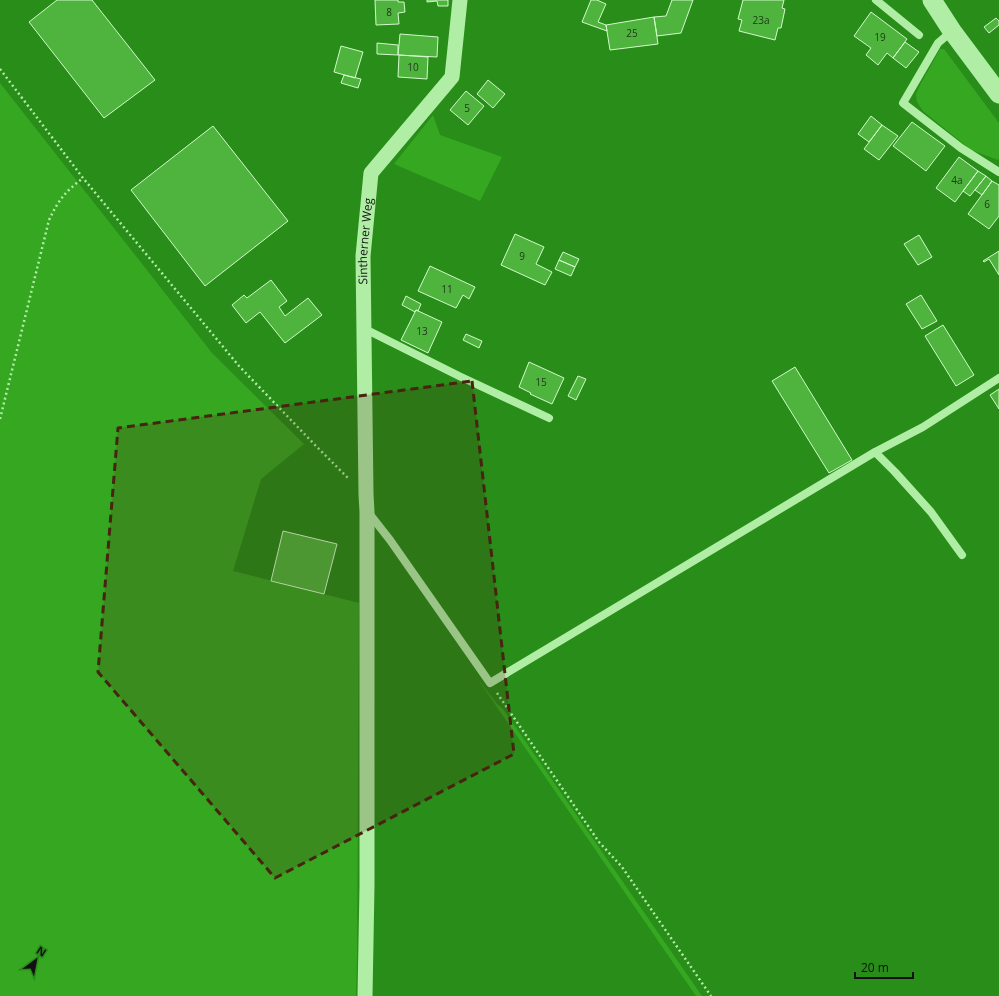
<svg xmlns="http://www.w3.org/2000/svg" width="999" height="996" font-family="'Open Sans',sans-serif">
  <style>
    .green { fill: #36a721 }
    .building { fill: #4fb43d; stroke: #d2facb }
    .lines { fill: none; stroke-linecap: round; stroke-linejoin: round }
    .path { stroke: #b0eea5; stroke-width: 2.5; stroke-dasharray: 2 3; stroke-linecap: butt }
    .service { stroke: #b0eea5; stroke-width: 8 }
    .minor { stroke: #b0eea5; stroke-width: 15 }
    .tertiary { stroke: #b0eea5; stroke-width: 19 }
    .marked { fill: #472310; fill-opacity: 0.2; stroke: #472310; stroke-width: 3; stroke-dasharray: 8 5; stroke-linejoin: round }
    .labels { text-anchor: middle; stroke-width: 3.5; stroke-linejoin: round; paint-order: stroke }
    .number-label { font-size: 10px; fill: #203a1c }
    .street-label { font-size: 12px; fill: #111; stroke: #298d19 }
  </style>
  <rect width="100%" height="100%" fill="#298d19"/>
  <path class="green" d="M940,49H944L999,123V158L998,160L971,150L923,111L917,102L916,94L920,85Z
    M0,83L212,353L304,444L261,479L233,571L359,603L357,960L356,996H0Z
    M433,115L440,135L502,157L480,201L394,164Z
    M477,678L497,704L503,709L702,996H696Z"/>
  <path class="building" d="M57,0H92L155,80L104,118L29,22Z
    M375,0H398V2H404L405,12L398,13L399,24L376,25Z
    M427,0H448V6H438L437,1L427,2Z
    M591,0H597L606,4L598,22L606,25L607,31L582,22Z
    M672,0H693L681,33L657,36L654,17L666,16Z
    M743,0H784L782,8L785,9L781,28H778L775,40L739,31L742,20L738,19Z
    M871,12L907,39L893,58L887,53L878,65L866,55L871,48L854,36Z
    M654,17L658,44L610,50L606,25Z
    M996,18L999,21V25L989,33L984,27Z
    M400,34L438,37L437,57L398,55Z
    M905,42L919,52L906,68L893,58Z
    M377,43L398,45V55L377,54Z
    M341,46L363,52L355,78L334,72Z
    M399,55L428,57L427,79L398,77Z
    M344,75L361,79L358,88L341,83Z
    M488,80L505,94L493,108L477,94Z
    M466,91L484,106L468,125L450,110Z
    M871,116L882,125L869,142L858,134Z
    M912,122L945,146L926,171L893,146Z
    M882,125L898,136L879,160L864,149Z
    M213,126L288,221L205,286L131,190Z
    M959,157L978,171L955,202L936,188Z
    M978,171L986,176L970,196L963,191Z
    M986,176L992,181L982,195L975,190Z
    M992,181L999,185V216L989,229L968,214Z
    M515,234L544,247L536,264L552,272L545,285L501,265Z
    M919,235L932,257L918,265L904,244Z
    M999,251V275L989,259L984,262L983,261Z
    M563,252L579,259L575,267L559,260Z
    M559,260L575,267L571,276L555,269Z
    M430,266L475,287L469,299L463,295L456,308L418,291Z
    M271,280L287,301L279,307L285,316L308,298L322,315L285,343L260,312L246,323L232,305L244,295L247,298Z
    M921,295L937,321L922,329L906,304Z
    M406,296L421,304L418,311L416,310L415,312L402,305Z
    M416,310L442,322L428,353L401,340Z
    M943,325L974,375L956,386L925,336Z
    M466,334L482,341L479,348L463,340Z
    M529,362L564,378L552,404L530,394L531,393L519,387Z
    M795,367L852,460L829,473L772,381Z
    M578,376L586,379L576,400L568,396Z
    M999,389V409L990,395Z
    M283,531L337,544L324,594L271,581Z"/>
  <g class="lines">
    <path class="path" d="M0,69L83,178L239,366L316,446L348,478
      M0,419L49,220C59,199 65,192 83,178
      M497,693L599,842L622,867L711,996"/>
    <path class="service" d="M876,0L919,35
      M952,31L938,43L903,103L961,148L999,172
      M363,328L459,376L549,418
      M875,452L895,472L931,512L962,555
      M368,512L390,540L490,683L875,452L923,427L999,378"/>
    <path class="minor" id="s1" d="M365,996L367,886V512L366,494L363,256L371,173L452,77L460,0"/>
    <path class="tertiary" d="M932,0L952,31L999,94"/>
  </g>
  <path class="marked" d="M472,381L514,754L275,878L98,672L118,428Z"/>
  <g class="labels">
    <g class="number-label">
      <text x="389" y="16">8</text>
      <text x="761" y="24">23a</text>
      <text x="632" y="37">25</text>
      <text x="880" y="41">19</text>
      <text x="413" y="71">10</text>
      <text x="467" y="112">5</text>
      <text x="957" y="184">4a</text>
      <text x="987" y="208">6</text>
      <text x="522" y="260">9</text>
      <text x="447" y="293">11</text>
      <text x="422" y="335">13</text>
      <text x="541" y="386">15</text>
    </g>
    <g class="street-label">
      <text dy="4" stroke="none"><textPath href="#s1" startOffset="755">Sintherner Weg</textPath></text>
    </g>
  </g>
  <g transform="translate(36 960) rotate(32)" stroke="#298d19" stroke-width="3" paint-order="stroke">
  <path d="M0-3L7 15L0 10L-7 15Z" fill="#111111"/>
  <text y="-6" font-size="11" font-weight="bold" text-anchor="middle" fill="#111111">N</text>
  </g>
  <path d="M855 972v6h58v-6" fill="none" stroke="#111111" stroke-width="2"/>
  <text x="861" y="972" font-size="12" fill="#111111" stroke="#298d19" stroke-width="3" paint-order="stroke">20 m</text>
</svg>
